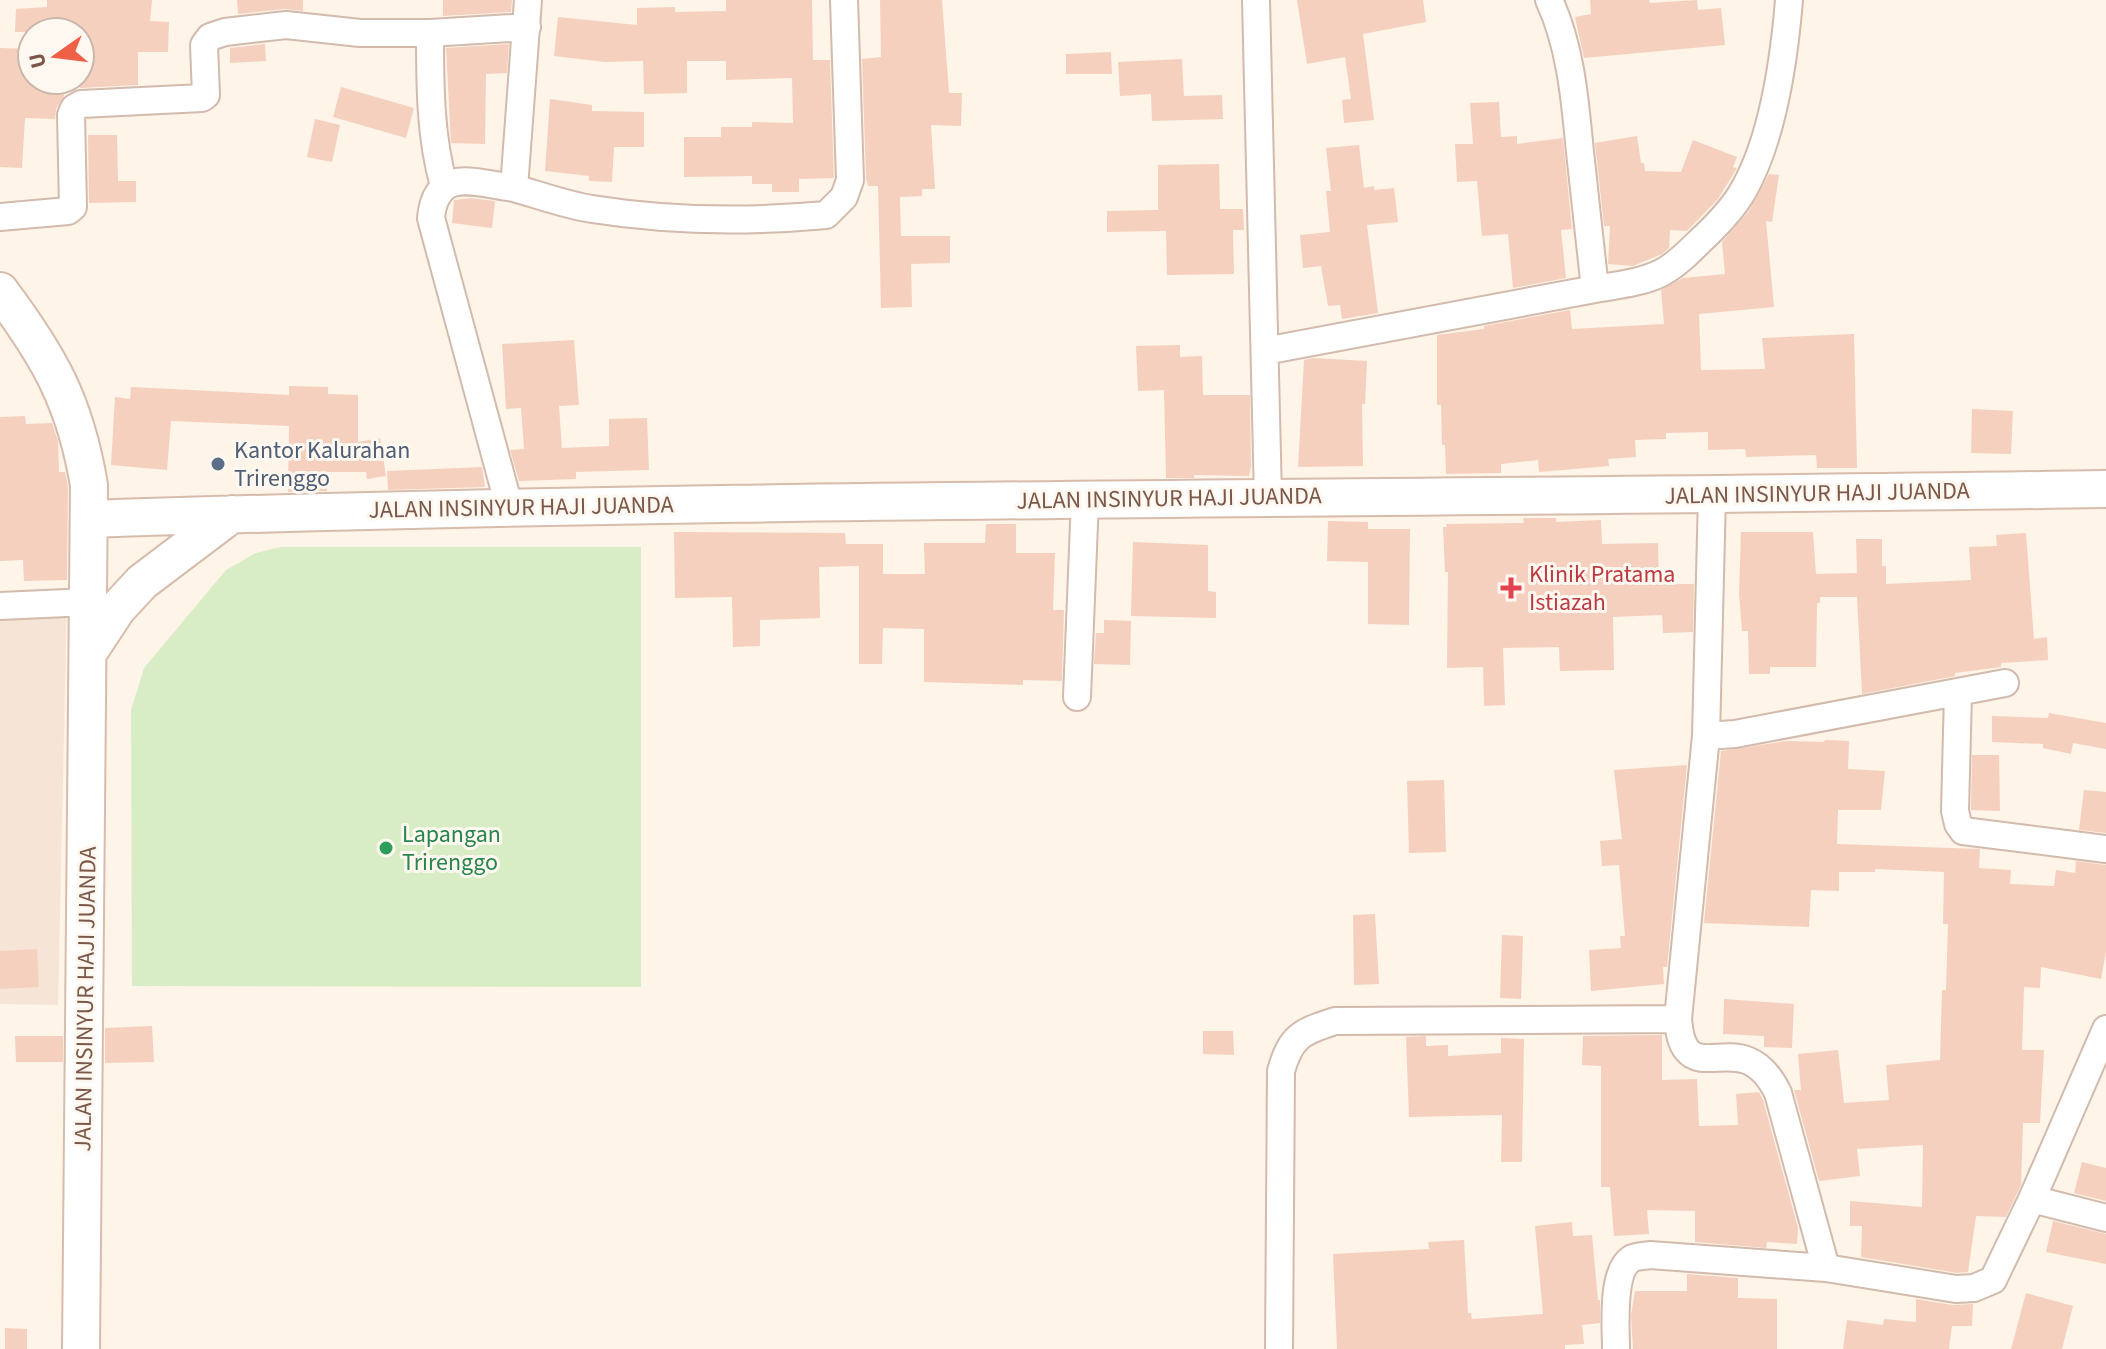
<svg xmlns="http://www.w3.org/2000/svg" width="2106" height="1349" font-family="'Source Sans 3',sans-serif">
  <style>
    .residential { fill: #f6e5d6 }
    .green { fill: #d8edc5 }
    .building { fill: #f5d0be }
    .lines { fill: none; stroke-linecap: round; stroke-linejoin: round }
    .street-casing { stroke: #d2baac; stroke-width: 30 }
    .secondary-casing { stroke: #d7bcac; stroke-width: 40 }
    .street { stroke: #fff; stroke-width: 26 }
    .secondary { stroke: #fff; stroke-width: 36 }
    .service-dot { fill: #5c6f8a; stroke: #fff8f0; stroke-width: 3 }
    .health-dot { fill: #e0444e; stroke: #fff8f0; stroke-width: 3 }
    .leisure-dot { fill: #2e9e5b; stroke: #fff8f0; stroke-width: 3 }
    .labels { text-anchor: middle; stroke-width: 6; stroke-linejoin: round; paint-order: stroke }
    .service-label { font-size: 24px; fill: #4e5e75; stroke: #fff8f0; text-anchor: start }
    .street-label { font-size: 24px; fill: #7b5849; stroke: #fff8f0 }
    .health-label { font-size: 24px; fill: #be3a42; stroke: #fff8f0; text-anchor: start }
    .leisure-label { font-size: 24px; fill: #27864d; stroke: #fff8f0; text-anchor: start }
  </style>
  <rect width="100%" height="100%" fill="#fef4e8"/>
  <path class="residential" d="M67,600L58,1005L0,1004V603Z"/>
  <path class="green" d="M281,547H641V987L132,986L131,710L144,668L226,570L256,553Z"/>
  <path class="building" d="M47,0H152L150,21L169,22L168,52H138V85L80,88V32H15L16,9L47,7Z
    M237,0H303V11L284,9L238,14Z
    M443,0H512L511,12L443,16Z
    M726,0H812L813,60H830L834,178L799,179V192H772V184H752V176L684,177V137H721V127H752V122L793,123L792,78L726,80V61H687V93L644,94L643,61L605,62L554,56L558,17L637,25V8L675,7V12L726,11Z
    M880,0H942L949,93H962L961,126L931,125L935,189H922V196L900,197L901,236H950V263L911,264L912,307L881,308L878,186H868L866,178L862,59L881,57Z
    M1297,0H1423L1426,22L1363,34L1374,120L1344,123L1342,100L1351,99L1345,57L1307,64Z
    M1590,0H1649L1650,3L1697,0L1698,10L1721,8L1725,45L1584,58L1575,17L1591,14Z
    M265,44L266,61L230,63V48Z
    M509,44L507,73L486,74L485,144L451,143L446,48Z
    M0,48L32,49V80H65L64,96L56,109L55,119L25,118L22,168L0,167Z
    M1111,52L1112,74H1066V54Z
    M1182,59L1184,96L1222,95L1223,119L1152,121L1151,94L1120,96L1118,62Z
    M341,87L414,108L406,138L333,117Z
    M550,99L592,105V111L644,112V147H614L612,182L589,181V176L545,171Z
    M1499,102L1501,137L1517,136V144L1563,138L1572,229L1561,230L1566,278L1513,288L1508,234L1482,236L1477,181L1457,182L1455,144H1473L1470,103Z
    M315,119L340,125L332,162L307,157Z
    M88,135H117L118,181H136V202L89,203Z
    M1637,136L1641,163H1644L1645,171L1681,172L1693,140L1737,157L1733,167L1737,168L1718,199L1687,231L1670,230L1669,248L1662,254L1633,266L1608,264L1610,226H1604L1595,143Z
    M1359,145L1364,188L1374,186V190L1394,188L1398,222L1367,225L1378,313L1342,319L1340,305L1328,306L1321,266L1303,268L1300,235L1330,232L1326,191H1331L1326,148Z
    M1219,164L1220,209H1243L1244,230H1233L1234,274L1167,275L1166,231L1107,232V211L1158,210V165Z
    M1769,174L1779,175L1772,222L1766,221L1774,307L1699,314L1701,370L1765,369L1762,338L1854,334L1857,468H1817L1816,455L1746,457L1745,449L1708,450V432L1666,433V439L1635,440L1636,457L1608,459L1609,466L1539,472L1538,460L1501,464V473L1446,474L1445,445H1442L1441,405H1437V335L1484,329V326L1570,310L1572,329L1664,324L1661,290L1683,278L1725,274L1722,242L1749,211Z
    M471,198L495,201L492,228L452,223L454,200Z
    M574,340L579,405L559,406L562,448L609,446V419L647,418L649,470L576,472V479L519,481L510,450L524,449L521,408L506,409L502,344Z
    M1180,345V357L1202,356L1203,395H1250L1251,467L1249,476L1194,475V478H1166L1164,390L1138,391L1136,346Z
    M1313,358L1367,361L1365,404H1362L1363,466L1298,467L1304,360Z
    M289,386L328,387V394L358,395V442L380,438L386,476L367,479L366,472H327V491L288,492L289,426L171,421L167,470L111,465L115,397L130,399L131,387L289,395Z
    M1972,409L2013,411L2011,454L1971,453Z
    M25,416L26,424L52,423L58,441L59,472H65L68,487L67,580L24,581L23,560L0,561V417Z
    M482,467L485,487L388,490L387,471Z
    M1523,518H1556V522L1601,520L1602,544L1658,543L1659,584H1694L1693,632L1663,633L1662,615L1613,617L1614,670L1560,671L1559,647L1503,648L1505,705L1484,706L1483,667L1447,668L1448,572H1445L1443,527H1447L1446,524L1524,523Z
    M1328,521L1368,522V529H1410L1409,625L1368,624V562L1327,561Z
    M986,524H1016V553H1055L1053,610H1064L1062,681L1023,680V685L924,682V629L883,628L882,664H859V566L819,567L820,618L760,620V646L733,647L732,597L675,598L674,532L845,533L846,544H883V574H925L924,543H985Z
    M1741,532H1813L1816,574L1857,573L1856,539H1882V566H1886V584L1971,580L1969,547L1997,546L1996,535L2026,533L2034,639L2047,637L2048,660L2001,663V667L1955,673V676L1862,694L1857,597H1820V603H1817L1816,667H1770V674H1749L1748,631H1742L1739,593Z
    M1133,542L1208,545V591L1216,592V618L1131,616Z
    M1104,620L1131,621L1130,665L1094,664L1096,633H1104Z
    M2049,713L2106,723V749L2073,743L2071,754L2043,748V744L1992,742V716L2048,718Z
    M1825,740L1849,741L1848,769L1885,771L1881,810H1838L1837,844L1980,849L1979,868L2011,870L2010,884L2054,886L2056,870L2075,873L2076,861L2106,865V952L2101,979L2041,967L2040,988L2024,987L2022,1050H2044L2040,1123H2023L2021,1185L2006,1217L1976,1216L1968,1272L1957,1273L1861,1257L1862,1226H1850V1201L1922,1207L1923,1145L1857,1149L1860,1176L1819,1181L1794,1090H1801L1798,1054L1838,1050L1844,1103L1889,1100L1886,1065L1940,1060L1942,990H1946L1948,924H1943L1944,872L1875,869V872H1839V891L1811,890L1809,927L1704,923L1721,751L1786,741L1824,742Z
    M1972,755H1999L2000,811L1971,810Z
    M1687,765L1667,967H1663L1664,984L1591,991L1589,950L1621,948L1620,936H1625L1619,865L1602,866L1600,841L1622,839L1614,770Z
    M1444,780L1446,852L1409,853L1407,781Z
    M2084,790L2106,792V833L2079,830Z
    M1375,914L1379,984L1354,985L1353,915Z
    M1502,935L1523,936L1521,999L1500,998Z
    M37,949L39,987L0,989V951Z
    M1724,999L1794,1004L1792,1048L1764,1047V1036L1723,1034Z
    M152,1026L154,1062L105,1063V1028Z
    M1203,1031H1233L1234,1055L1203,1054Z
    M1662,1035V1080L1697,1079L1699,1126L1738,1125L1736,1094L1759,1092L1763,1100L1798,1228L1797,1244L1767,1242L1766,1248L1695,1242V1211L1647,1210L1649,1234L1614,1236L1610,1187H1601V1066L1582,1065L1583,1036Z
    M15,1036H63V1062H16Z
    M1426,1036V1046L1448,1045V1056L1501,1053V1038L1524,1039L1522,1162H1501L1502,1115L1409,1117L1406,1037Z
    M2082,1162L2106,1168V1201L2074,1193Z
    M2053,1221L2106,1234V1264L2046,1252Z
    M1572,1222L1573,1236L1592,1235L1598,1300H1600V1323L1582,1325L1584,1344L1565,1345V1349H1337L1333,1254L1429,1249L1428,1242L1464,1240L1468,1313H1471L1472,1319L1543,1314L1535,1226Z
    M1687,1274L1738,1278V1298L1777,1299V1349H1633L1631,1315L1635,1291H1687Z
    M2026,1293L2073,1306L2062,1349H2011Z
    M1916,1299L1953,1305L1973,1304L1972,1326H1952L1949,1349H1843L1847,1320L1883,1325L1884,1319L1916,1322Z
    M5,1328L27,1329V1349H5Z"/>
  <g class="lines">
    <g class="street-casing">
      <path id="street" d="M1256,0L1268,497
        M430,33C430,85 430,136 444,186
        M514,188C539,195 566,205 592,209C668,221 749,222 826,215L844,197L850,180L844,0
        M0,217L68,211L73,207L71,115L74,108L81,104L202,98L206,95L204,45L210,37L225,32L286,25L360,33H430L527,27
        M1595,289C1617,285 1641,283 1661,273C1675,266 1688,253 1699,242C1713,229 1729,213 1740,196C1773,143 1784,61 1789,0
        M1265,351L1595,289C1590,243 1585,197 1580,152C1575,101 1571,47 1549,0
        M1712,495L1706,736L1678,1019C1679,1029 1680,1042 1687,1050C1706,1074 1748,1031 1778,1093L1826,1268
        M509,506L431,218C436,166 475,183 514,188L528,0
        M0,606L89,602
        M1958,693L1955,811L1958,824L1963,831L2106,849
        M1077,697L1085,499
        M1706,736L1735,734L2005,683
        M2032,1199L2106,1218
        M1279,1349L1281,1071C1291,1036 1301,1032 1335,1021L1678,1019
        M1616,1349C1616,1328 1611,1272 1631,1259C1635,1256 1645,1256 1650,1255L1826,1268L1956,1289L1974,1288L1993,1280L2032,1199L2106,1029"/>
    </g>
    <g class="secondary-casing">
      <path id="secondary" d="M0,291C50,358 75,402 89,485L81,1349
        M89,519C761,496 1434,500 2106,489
        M90,650L117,609L142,582L232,514"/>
    </g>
    <use href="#street" class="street"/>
    <use href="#secondary" class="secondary"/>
  </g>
  <circle class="service-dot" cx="218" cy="464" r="8"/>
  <path class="health-dot" d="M1507 576h8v8h8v8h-8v8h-8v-8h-8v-8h8z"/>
  <circle class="leisure-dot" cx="386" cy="848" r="8"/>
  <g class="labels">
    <g class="service-label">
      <text x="234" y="458">Kantor Kalurahan<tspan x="234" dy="28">Trirenggo</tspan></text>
    </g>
    <g class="street-label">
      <text transform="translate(1817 493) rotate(-1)" y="8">JALAN INSINYUR HAJI JUANDA</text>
      <text transform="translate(1169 498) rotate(-1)" y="8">JALAN INSINYUR HAJI JUANDA</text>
      <text transform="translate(521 507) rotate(-1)" y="8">JALAN INSINYUR HAJI JUANDA</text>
      <text transform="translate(85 999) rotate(-89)" y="8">JALAN INSINYUR HAJI JUANDA</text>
    </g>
    <g class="health-label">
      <text x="1529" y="582">Klinik Pratama<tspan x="1529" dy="28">Istiazah</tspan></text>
    </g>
    <g class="leisure-label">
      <text x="402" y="842">Lapangan<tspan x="402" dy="28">Trirenggo</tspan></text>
    </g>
  </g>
  <g transform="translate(56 56) rotate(256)"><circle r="38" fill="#fff8f0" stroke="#cab8ad" stroke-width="2"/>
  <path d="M0-6L14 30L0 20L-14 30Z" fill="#ef6046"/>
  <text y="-12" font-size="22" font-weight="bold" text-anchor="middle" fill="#7b5849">U</text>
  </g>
</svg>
